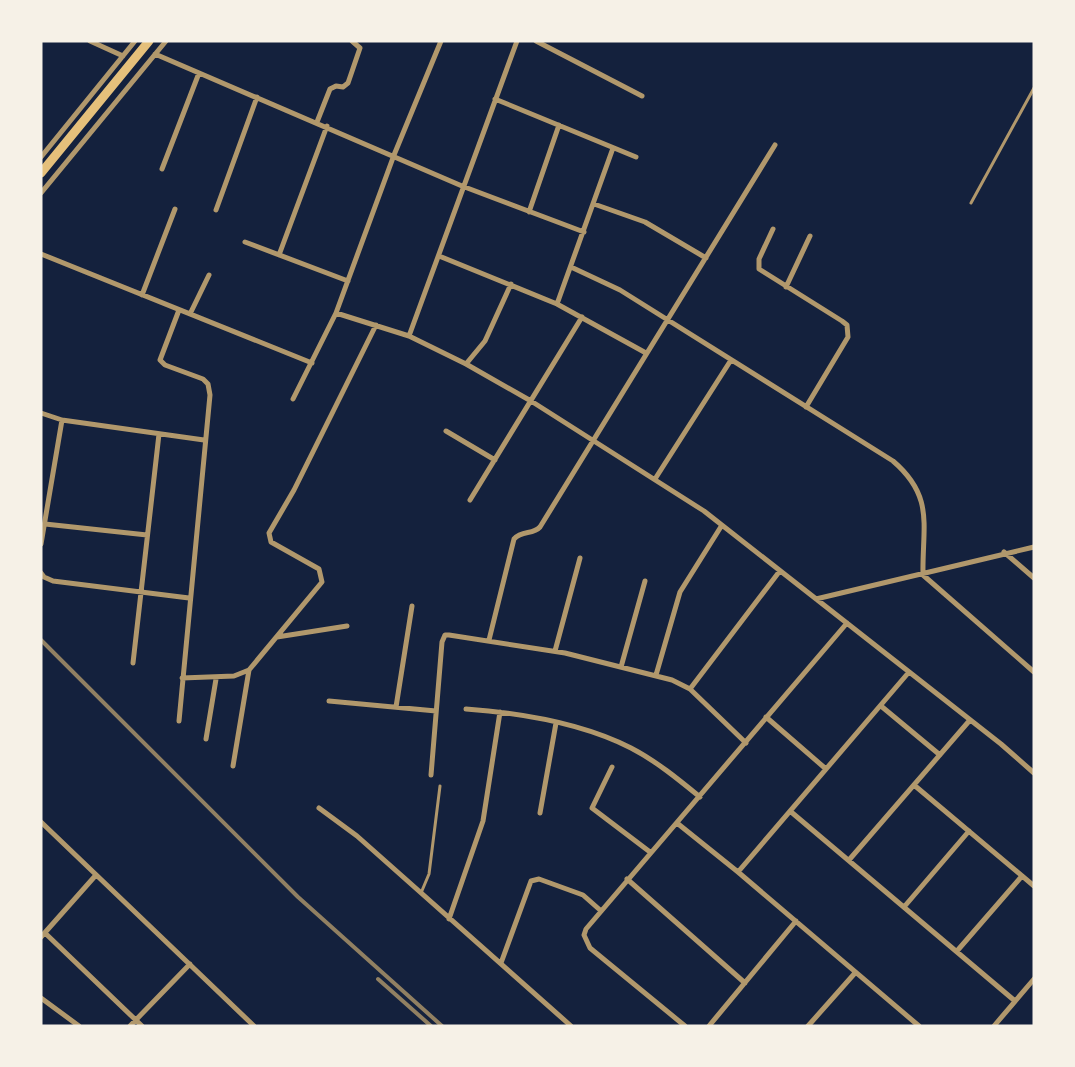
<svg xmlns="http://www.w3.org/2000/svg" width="1075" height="1067" font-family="Lora,serif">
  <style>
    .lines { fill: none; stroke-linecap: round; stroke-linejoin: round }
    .service { stroke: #b1986c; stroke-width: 3 }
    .minor { stroke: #b1986c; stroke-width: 5 }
    .secondary { stroke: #e5c07b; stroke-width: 9 }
    .rail { stroke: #918062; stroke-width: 4 }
  </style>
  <rect width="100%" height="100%" fill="#14213d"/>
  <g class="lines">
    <path class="service" d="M971,203L1034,88
      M421,893L429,874L440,786"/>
    <path class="minor" d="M90,41L123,56
      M536,41L642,96
      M155,54L462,186L584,232
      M495,99L636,157
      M317,122L330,89L336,86L343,87L348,83L360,48L352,41
      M41,157L135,41
      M162,169L199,73
      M41,193L166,41
      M594,204L645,222L706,258
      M216,210L257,97
      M529,212L559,125
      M773,229L759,259V269L842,321L847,325L848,337L806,407
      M245,242L348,281
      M41,254L312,363
      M279,255L327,126
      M439,256L557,304L646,353
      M571,267L620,290L893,461C935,497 922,526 923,575L1034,672
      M786,287L810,236
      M142,295L175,209
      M557,304L613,148
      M336,313L409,336L466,364L531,401L704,511L1001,744L1034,773
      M190,314L209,275
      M409,336L517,41
      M466,364L485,341L511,284
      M293,399L336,313L394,155L441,41
      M41,413L62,420L204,440
      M446,431L495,460
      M655,479L731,360
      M470,500L582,317
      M45,524L147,535
      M41,544L62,420
      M1004,552L1034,578
      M41,573L44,577L53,581L189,598
      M816,599L1034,547
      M277,637L347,626
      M489,640L514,539C522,530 533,535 540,527L775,145
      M555,651L580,558
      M133,663L159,434
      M621,667L645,581
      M656,675L680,592L722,525
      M182,678L234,676L249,670L322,582L319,569L271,542L269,533L294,490L376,325
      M690,689L779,572
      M329,701L436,711
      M881,706L940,755
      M396,707L412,606
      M466,709C521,713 582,723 631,748C656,761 678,779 700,797
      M766,717L826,769
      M179,721L210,395L208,384L203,379L165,365L160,360L179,310
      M206,739L216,679
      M233,766L249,670
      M612,767L592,808L650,852
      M431,775L442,642L445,635H449L565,653L672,680L690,689L746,743
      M914,785L1034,886
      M319,808L357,836L571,1026
      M790,811L1015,1001
      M540,813L556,723
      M41,822L254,1026
      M677,823L738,872L919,1026
      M849,860L970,720
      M738,872L909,672
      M627,879L745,983
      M904,907L969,831
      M449,919L483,821L500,712
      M45,933L142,1026
      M41,937L96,875
      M957,951L1022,876
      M501,963L531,881L539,879L583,895L600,910
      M41,998L79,1026
      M130,1026L190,964
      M685,1026L590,948L584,935L586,929L847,623
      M709,1026L796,921
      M808,1026L855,973
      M994,1026L1034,979"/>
    <path class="secondary" d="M41,173L149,41"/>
    <path class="rail" d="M41,640L298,897L442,1026
      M378,979L431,1026"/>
  </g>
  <rect width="1075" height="1067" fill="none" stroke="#f6f1e7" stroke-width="85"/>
</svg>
